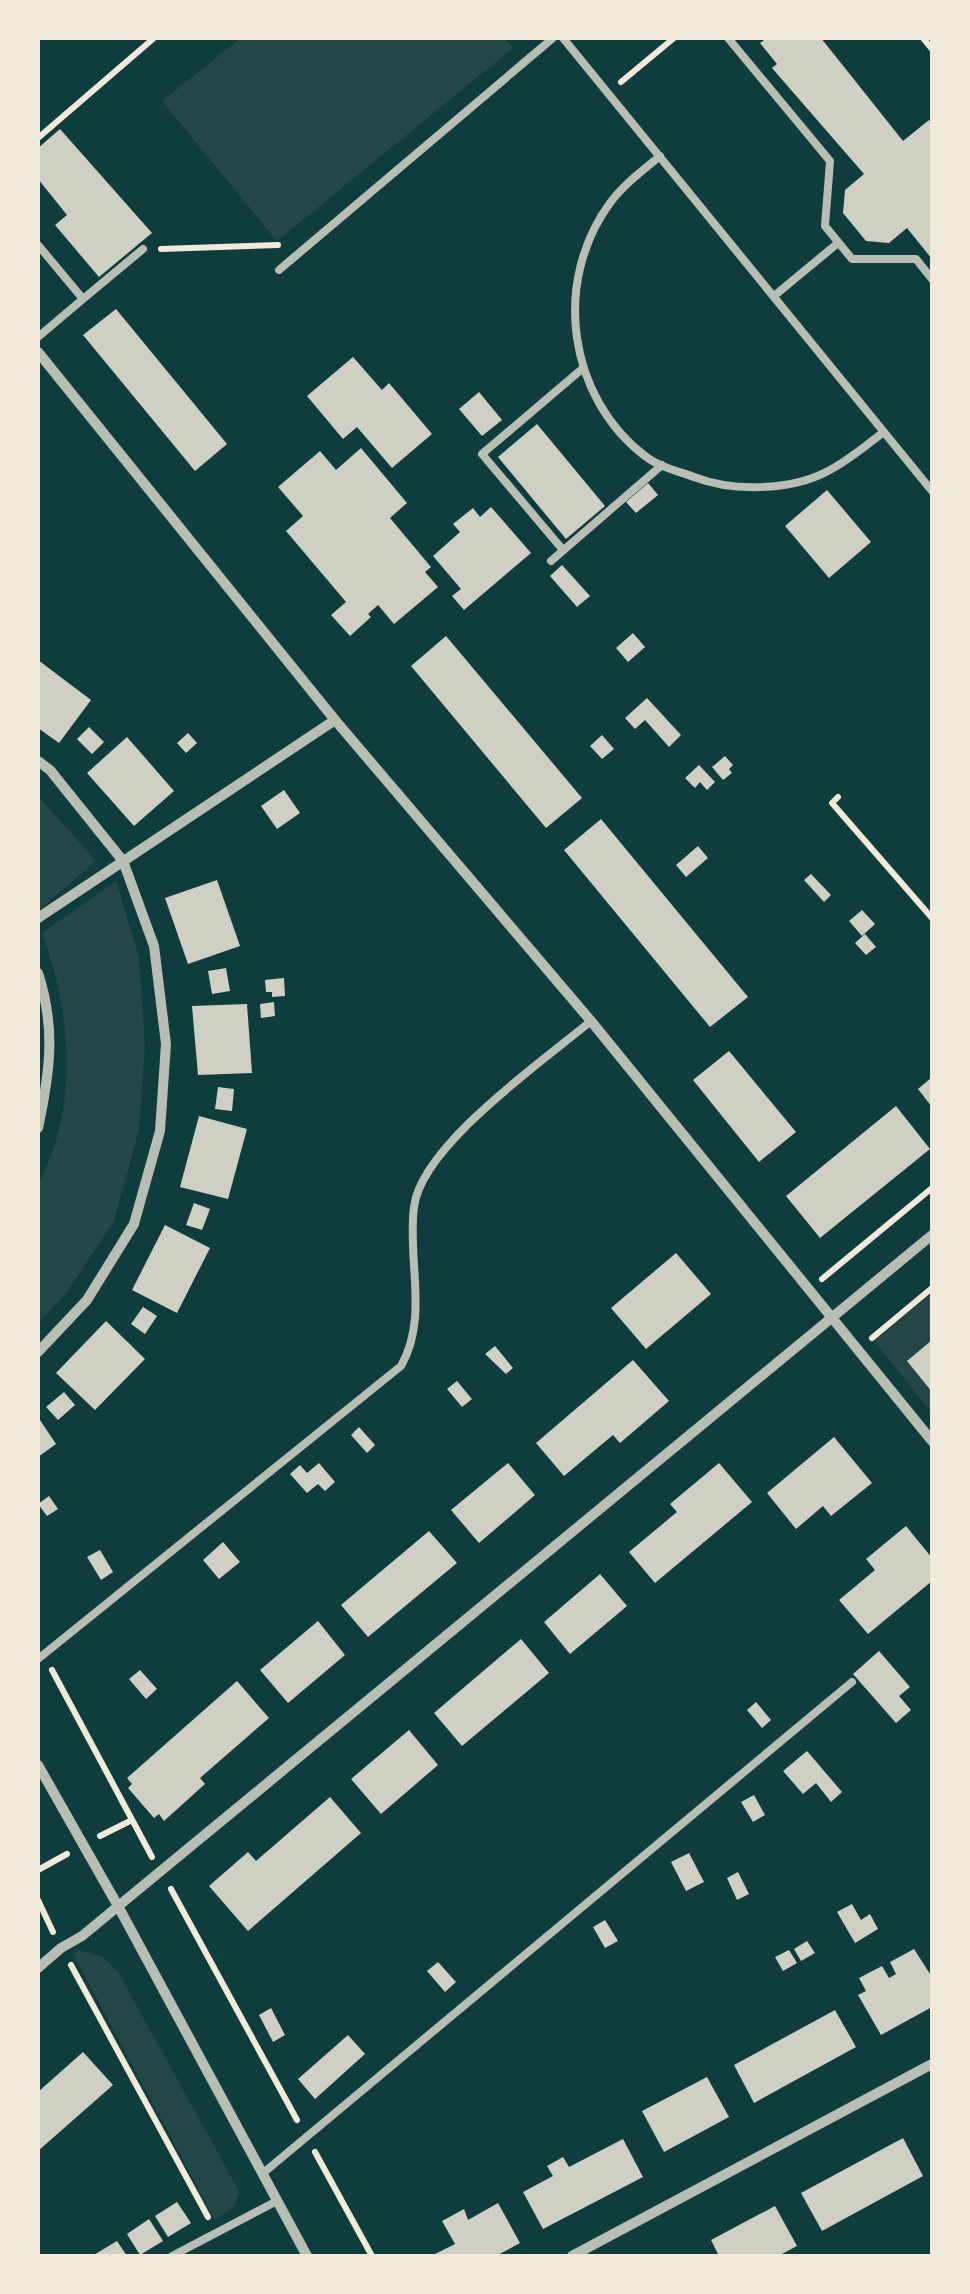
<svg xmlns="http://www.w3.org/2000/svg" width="970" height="2294" font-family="'Playfair Display',serif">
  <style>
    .green { fill: #244646 }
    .building { fill: #cfcfc3 }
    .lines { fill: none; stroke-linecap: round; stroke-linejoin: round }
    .path { stroke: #f1e9da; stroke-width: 6 }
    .service { stroke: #b8beb3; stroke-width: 8 }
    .minor { stroke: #b8beb3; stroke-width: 10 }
  </style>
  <rect width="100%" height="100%" fill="#0f3d3e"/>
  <path class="green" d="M241,38H504L513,48L277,241L162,101Z
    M38,796L96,861L38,911Z
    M116,881L139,957L145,1046L139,1129L114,1221L65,1295L38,1323V1184C80,1107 71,1013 42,933Z
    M932,1293V1340L908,1361L932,1392V1413L874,1341Z
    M78,1950L103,1957L118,1972L239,2191L235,2206L215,2220L73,1954Z"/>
  <path class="building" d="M767,38H821L903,141L929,120L932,124V259L907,228L889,243L866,241L843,213L845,190L864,174L772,68L777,64L760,43Z
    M60,129L152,233L99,277L55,225L67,215L38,179V148Z
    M116,309L227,444L195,471L83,335Z
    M353,357L382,390L389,383L432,434L392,468L357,427L343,439L307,396Z
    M479,392L502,420L482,436L459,409Z
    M537,424L605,506L566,539L498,457Z
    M361,448L407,503L390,518L431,567L425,572L438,587L394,624L378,605L368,614L371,617L350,636L331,615L346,602L286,531L303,516L278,487L320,451L336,470Z
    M648,483L658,495L636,513L626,502Z
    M827,490L871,542L829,578L785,526Z
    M491,507L531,553L464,610L452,596L461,589L433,556L460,532L453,524L473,508L480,517Z
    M562,565L590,596L577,607L550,576Z
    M633,633L645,647L628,662L616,648Z
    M446,636L582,798L546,828L411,666Z
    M38,660L91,700L59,743L38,728Z
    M647,698L681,735L669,747L645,720L635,729L625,718Z
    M89,727L104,742L92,754L77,739Z
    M188,733L197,743L186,753L177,743Z
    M602,735L614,749L602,759L590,746Z
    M127,737L174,791L134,826L87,773Z
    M725,756L733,765L729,769L732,773L723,780L712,767Z
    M699,765L715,782L707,790L700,782L695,788L685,778Z
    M284,790L300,813L277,829L261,806Z
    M601,819L748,997L710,1027L564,850Z
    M698,846L708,858L686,877L676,865Z
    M811,874L831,895L824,902L804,880Z
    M217,880L240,946L188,964L165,898Z
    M862,910L875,924L862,936L849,921Z
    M865,934L876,947L866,955L855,943Z
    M226,968L230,991L212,994L208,971Z
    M284,978L285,996L272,997V992H266L265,980Z
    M274,1002L275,1016L261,1018L260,1004Z
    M247,1004L252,1073L198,1075L192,1006Z
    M729,1051L796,1132L759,1162L693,1080Z
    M932,1077V1107L918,1089Z
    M218,1087L234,1089L232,1111L215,1109Z
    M896,1106L930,1149L820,1238L786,1196Z
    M199,1116L247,1129L228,1199L180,1187Z
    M194,1203L210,1209L202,1230L186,1225Z
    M165,1225L210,1248L177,1313L132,1290Z
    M676,1253L711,1294L646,1349L611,1308Z
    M143,1307L157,1316L145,1334L131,1324Z
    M106,1321L145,1359L95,1410L56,1373Z
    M932,1340V1392L907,1361Z
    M495,1346L513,1368L506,1374L485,1354Z
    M633,1360L669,1401L620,1443L613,1435L564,1476L536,1443Z
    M457,1381L472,1399L462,1407L447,1389Z
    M64,1392L75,1405L58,1420L46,1407Z
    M38,1417L56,1444L38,1457Z
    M359,1427L375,1445L367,1453L351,1435Z
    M834,1437L872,1483L831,1516L823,1506L796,1529L767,1493Z
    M319,1463L335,1482L325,1491L318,1484L307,1493L290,1474L300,1465L307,1473Z
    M508,1463L535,1495L479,1543L451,1510Z
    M719,1463L752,1502L655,1583L629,1552L677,1512L670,1504Z
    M49,1496L58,1509L47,1516L38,1504Z
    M906,1526L932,1558V1581L868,1634L839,1600L875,1570L866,1559Z
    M429,1531L457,1563L368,1637L341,1605Z
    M223,1542L240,1562L219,1579L203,1560Z
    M100,1550L113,1572L101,1580L87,1557Z
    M600,1574L627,1606L570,1654L544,1622Z
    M318,1621L345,1655L288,1703L260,1670Z
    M521,1639L549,1673L462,1746L434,1713Z
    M879,1651L910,1687L899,1696L911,1710L896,1723L853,1674Z
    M140,1670L157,1689L146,1699L129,1679Z
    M237,1681L269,1718L200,1778L205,1784L164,1821L159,1814L154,1818L128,1788L132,1784L127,1778Z
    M756,1702L771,1720L762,1728L747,1710Z
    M409,1730L438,1765L381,1814L351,1779Z
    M807,1751L842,1792L831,1802L816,1783L803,1794L783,1771Z
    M754,1795L765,1815L753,1822L741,1802Z
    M330,1797L361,1833L248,1931L209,1886L248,1852L256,1861Z
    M689,1853L704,1882L686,1891L671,1862Z
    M738,1872L749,1894L737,1900L727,1878Z
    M852,1904L861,1920L870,1914L878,1929L855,1943L837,1912Z
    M605,1920L618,1941L605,1948L593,1927Z
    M807,1941L815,1953L801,1961L794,1949Z
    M914,1949L932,1977V2007L881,2035L858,1995L866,1991L859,1978L882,1966L889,1978L896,1974L890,1962Z
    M789,1950L797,1963L783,1971L775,1957Z
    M438,1962L456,1982L445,1992L427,1971Z
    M271,2008L285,2035L273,2042L259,2015Z
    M835,2010L856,2047L754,2103L734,2065Z
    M348,2035L365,2054L315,2099L298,2079Z
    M83,2052L113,2085L38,2151V2092Z
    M707,2077L729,2117L664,2152L642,2111Z
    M903,2138L923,2176L822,2231L801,2193Z
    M623,2139L643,2177L543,2229L523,2192L553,2176L547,2166L563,2157L569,2167Z
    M177,2202L191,2223L168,2237L155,2216Z
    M498,2203L520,2243L496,2256H431L455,2244L442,2221L464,2209L468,2220Z
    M775,2206L797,2246L778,2256H719L711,2240Z
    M149,2219L163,2241L140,2255L127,2234Z
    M117,2241L127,2256H92Z"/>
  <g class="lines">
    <path class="path" d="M923,38L932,49
      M621,82L674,38
      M38,138L154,38
      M161,249L278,245
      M838,797L832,803L932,918
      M822,1279L932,1188
      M872,1338L932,1288
      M52,1670L152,1857
      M100,1836L132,1820
      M38,1870L67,1854
      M171,1889L297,2120
      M38,1900L53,1932
      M71,1965L208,2217
      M315,2152L372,2256"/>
    <path class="service" d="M563,38L932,491
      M728,38L830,161L825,226L852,259H916L932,279
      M660,156C643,170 623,185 610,203C552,282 568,397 645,456C659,467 678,471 694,477C733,492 791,491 828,471C848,461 866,445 884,432
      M38,245L83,299L38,337
      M279,270L553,38
      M774,296L838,243
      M83,299L143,249
      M563,550L482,454L582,369
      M551,561L662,465
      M38,1659L401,1366C429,1317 407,1260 414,1207C421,1146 543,1061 591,1021
      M262,2174L852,1682
      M172,2256L277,2201"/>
    <path class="minor" d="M38,352L335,720L591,1021L932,1441
      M38,761L50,770L123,861L154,946L166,1044L160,1131L134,1224L87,1300L38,1352
      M38,918L335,720
      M38,973C56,1028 50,1072 38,1128
      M38,1765L118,1906L307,2256
      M38,1968L61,1948L82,1936L932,1235
      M572,2256L932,2064"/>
  </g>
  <rect width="970" height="2294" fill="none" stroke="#f1e9da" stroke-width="80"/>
</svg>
